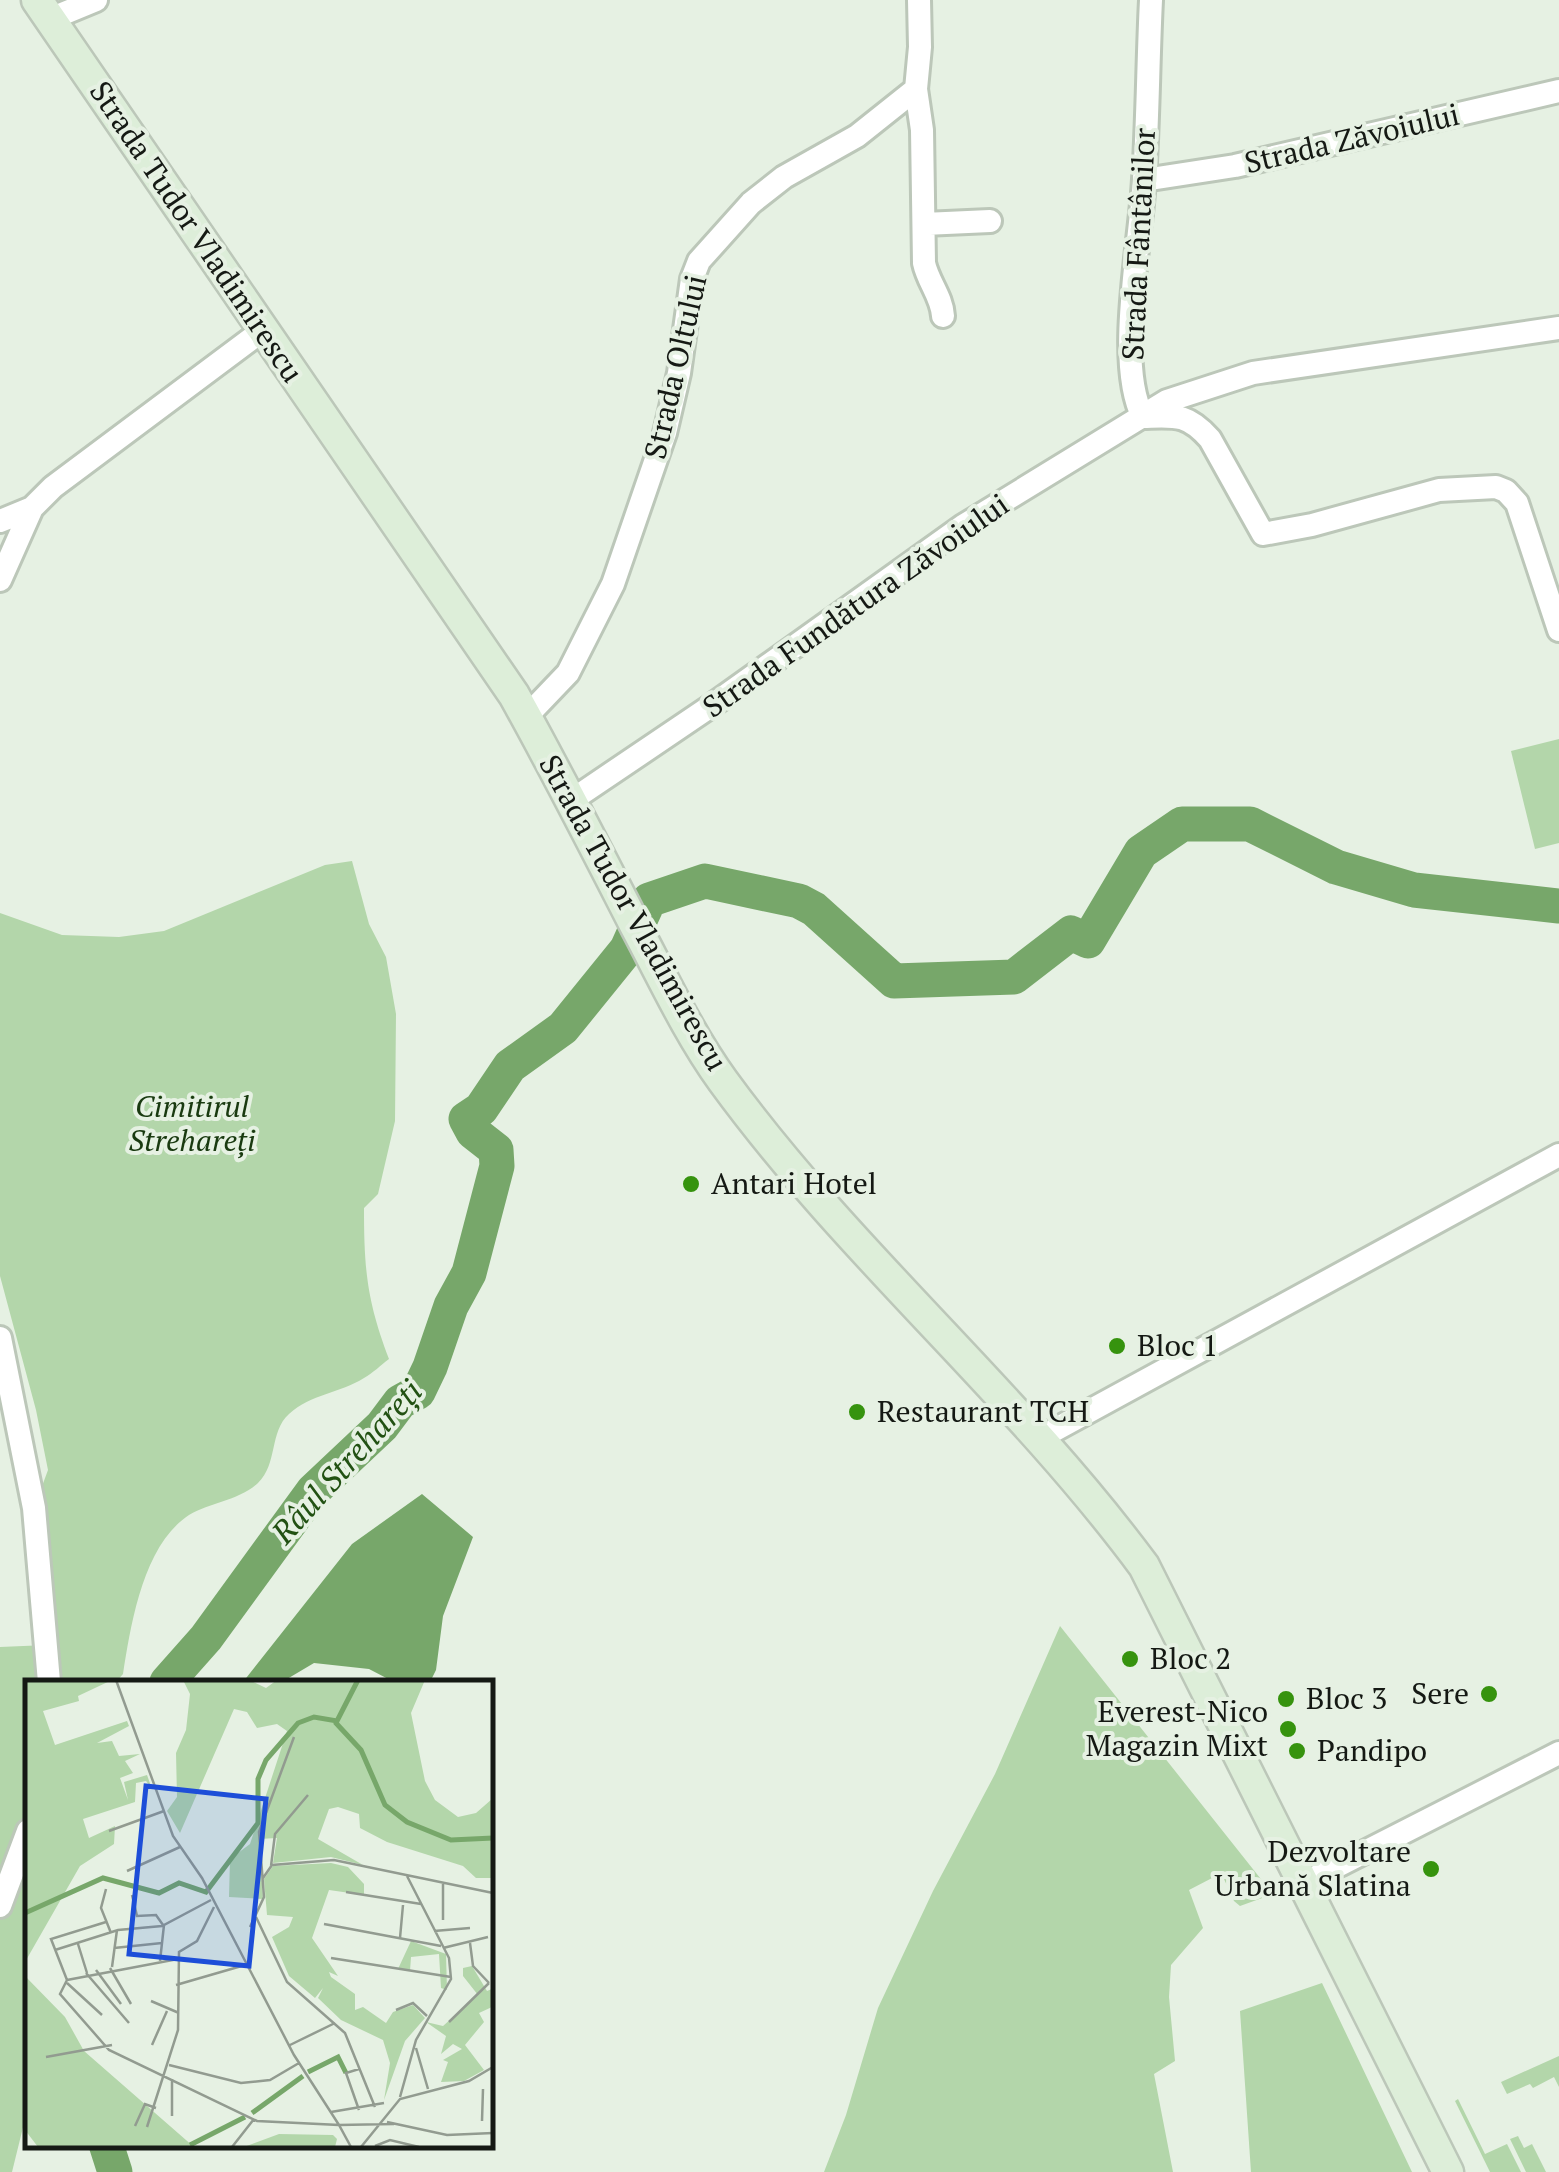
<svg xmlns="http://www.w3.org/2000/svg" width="1559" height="2172" font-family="'PT Serif',serif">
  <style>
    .green { fill: #b3d6aa }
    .water { fill: #77a76a }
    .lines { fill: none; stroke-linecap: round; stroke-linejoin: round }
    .river { stroke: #77a76a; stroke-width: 35 }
    .minor-casing { stroke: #bcc7b9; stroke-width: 28 }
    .secondary-casing { stroke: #bcc7b9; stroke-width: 35 }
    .minor { stroke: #fff; stroke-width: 22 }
    .secondary { stroke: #ddeed9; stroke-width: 30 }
    .poi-dot { fill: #36930e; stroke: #e6f1e3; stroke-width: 4 }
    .labels { text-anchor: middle; stroke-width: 8; stroke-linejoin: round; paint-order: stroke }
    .street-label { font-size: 30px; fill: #151914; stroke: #e6f1e3 }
    .park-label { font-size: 30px; font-style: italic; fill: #193a10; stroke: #e6f1e3 }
    .poi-label { font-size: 30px; fill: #151914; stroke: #e6f1e3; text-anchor: start }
    .water-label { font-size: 32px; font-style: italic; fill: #225113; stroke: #e6f1e3 }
    .inset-river { fill: none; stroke: #77a76a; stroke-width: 5 }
    .inset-road { fill: none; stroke: #929b90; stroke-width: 2.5 }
    .view { fill: #1d4ed8; fill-opacity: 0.15; stroke: #1d4ed8; stroke-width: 5 }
    .inset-edge { fill: none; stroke: #151914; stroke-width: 5 }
  </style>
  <rect width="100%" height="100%" fill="#e6f1e3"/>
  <path class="green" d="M1559,739V843L1535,849L1511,751Z
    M352,861L369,924L386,957L396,1014L395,1121L378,1194L364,1208C364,1270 367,1301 389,1359C381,1365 373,1373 364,1378C340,1393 311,1394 289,1414C269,1432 278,1464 258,1483C238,1501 211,1502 189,1515C143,1545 131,1624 123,1674L116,1682H28V2107L12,2172H0V1647L47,1645L34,1508L48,1470L36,1410L0,1276V913L62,935L119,937L164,931L325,865Z
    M1060,1626L1264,1883L1265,1897L1240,1906L1234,1901L1224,1879L1214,1877L1189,1890L1203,1928L1171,1965L1169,1997L1175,2061L1154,2074L1173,2172H824L846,2115L878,2008L933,1891L995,1774Z
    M1322,1983L1412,2172H1251L1240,2011Z
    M1559,2056V2087L1554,2077L1533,2088L1530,2084L1507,2094L1501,2082Z
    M1458,2099L1485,2154L1507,2144L1521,2172H1490L1455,2101Z
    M1518,2136L1524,2148L1532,2144L1546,2172H1526L1510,2139Z"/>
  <path class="water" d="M422,1494L473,1537L443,1616L436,1670L430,1682H394L369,1669L314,1663L282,1682H243L352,1544Z"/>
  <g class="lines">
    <path class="river" d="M167,1682L206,1638L313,1491L382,1426L400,1402L418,1392L430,1367L451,1306L469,1273L497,1166L496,1150L473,1132L466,1119L481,1109L510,1066L563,1028L627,949L649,900L705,881L799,901L814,909L894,981L1014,977L1071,933L1088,941L1141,852L1182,824H1250L1336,867L1414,890L1559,906
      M106,2144L115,2172"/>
    <g class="minor-casing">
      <path id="minor" d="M50,19L96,0
        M916,89L922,130L924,263C928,282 942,297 943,316
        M1144,180L1235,166L1559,91
        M924,224L990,221
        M1143,417C1175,416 1187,413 1210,439L1263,534L1312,525L1439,490L1496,487L1506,491L1517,503L1559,630
        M1143,417C1115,364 1141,241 1144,179C1148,119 1148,60 1151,0
        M0,521L32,508
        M0,580L32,508L53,487L263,330
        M526,717L568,673L613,584L665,433L679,373L692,279L699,261L751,203L784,177L857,136L916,89L920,47L919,0
        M572,800L714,704L963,526L1167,401L1253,373L1559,328
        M0,1338L34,1508L49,1682
        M1040,1438L1559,1155
        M1304,1883L1559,1753
        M0,1906L28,1831"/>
    </g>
    <g class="secondary-casing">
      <path id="secondary" d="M37,0L514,695C557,772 597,851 637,929C664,980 689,1034 723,1081C849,1254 1016,1393 1144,1566L1448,2172"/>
    </g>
    <use href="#minor" class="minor"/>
    <use href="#secondary" class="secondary"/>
  </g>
  <g class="poi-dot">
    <circle cx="691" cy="1184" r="10"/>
    <circle cx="1117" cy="1346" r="10"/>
    <circle cx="857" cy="1412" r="10"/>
    <circle cx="1130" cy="1659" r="10"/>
    <circle cx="1489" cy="1694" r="10"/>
    <circle cx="1286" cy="1699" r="10"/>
    <circle cx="1288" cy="1729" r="10"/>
    <circle cx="1297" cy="1751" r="10"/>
    <circle cx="1431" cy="1869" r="10"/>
  </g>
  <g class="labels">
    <g class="street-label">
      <text transform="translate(1352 139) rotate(-13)" y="10">Strada Zăvoiului</text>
      <text transform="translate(196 232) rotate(56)" y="10">Strada Tudor Vladimirescu</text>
      <text transform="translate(1139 244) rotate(-87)" y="10">Strada Fântânilor</text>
      <text transform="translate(676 367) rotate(-77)" y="10">Strada Oltului</text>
      <text transform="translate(856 606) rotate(-35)" y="10">Strada Fundătura Zăvoiului</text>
      <text transform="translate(633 913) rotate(61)" y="10">Strada Tudor Vladimirescu</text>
    </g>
    <g class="park-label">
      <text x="192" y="1117">Cimitirul<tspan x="192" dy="34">Strehareți</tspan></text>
    </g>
    <g class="poi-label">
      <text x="711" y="1194">Antari Hotel</text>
      <text x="1137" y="1356">Bloc 1</text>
      <text x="877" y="1422">Restaurant TCH</text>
      <text x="1150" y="1669">Bloc 2</text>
      <text x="1469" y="1704" text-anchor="end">Sere</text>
      <text x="1306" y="1709">Bloc 3</text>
      <text x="1268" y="1722" text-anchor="end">Everest-Nico<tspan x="1268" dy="34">Magazin Mixt</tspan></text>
      <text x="1317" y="1761">Pandipo</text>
      <text x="1411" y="1862" text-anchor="end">Dezvoltare<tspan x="1411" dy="34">Urbană Slatina</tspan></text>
    </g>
    <g class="water-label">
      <text transform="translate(347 1462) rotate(-48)" y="11">Râul Strehareți</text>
    </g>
  </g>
  <g transform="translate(25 1680)">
    <rect width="468" height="468" fill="#e6f1e3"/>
    <path d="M0,0H87L53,16L54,21L18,31L30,65L102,41L104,46L72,63L87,61L94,76L115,74L100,81L108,93L95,98L103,120L99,102L122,95L127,109L121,101L111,103L110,122L58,139L64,158L90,146L89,164L55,186L0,282ZM158,0H224L241,8L252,0H400L386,33L400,101L410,120L433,137L451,133L467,119V198H451L438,186L362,162L335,148L334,134L313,127L304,129L293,159L338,185L306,177L248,183L252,158L234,159L238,219L204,217L205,179L225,164L262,51L252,44L232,48L222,32L209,29L155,153L142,131L152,117L151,73L161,50L165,14ZM306,183L323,187L339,204V215L304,210L287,258L313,296L304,292L306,297L330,314V330L338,327L361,343L368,332L388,325L400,338L380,361L359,420L365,383L358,360L316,340L293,318L298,308L290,318L264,296L247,257L264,247L268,237L242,235L239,199L248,186ZM386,261L421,274L422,310L416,308L414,274L386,277L385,291L373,289ZM447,286L462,311L467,309V327L454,333L459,342L440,365L459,390L439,401L416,402L423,382L418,380L437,369L428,364L416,374L421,356L401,342L418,346L453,315L438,296V288ZM0,296L40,337L59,371L169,467H13L0,450ZM254,454L308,455L312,459L310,467H219Z" fill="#b3d6aa"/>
    <path class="inset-river" d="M310,42L336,70L360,125L382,142L426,160L468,158M0,233L78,198L134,213L154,203L181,212L233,143V99L241,80L273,43L289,37L312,41L333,0M283,392L313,377L321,393M227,433L278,396M165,465L220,437"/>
    <path class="inset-road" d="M91,0L148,156L177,198L269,375L314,445L369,444M84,151L139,131M246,186L250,154L283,115M102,191L155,167M238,198L247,185L309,180L468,213M418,204V240M81,209L76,228L86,253M321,212L396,224M107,215L112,236L131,235L138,245M231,237L262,302L320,353L350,427M81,242L26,259L42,300L35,314L84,370L232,441L314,445L326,467M299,244L416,266M225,247L239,217L234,152L269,57M409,251L445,248M375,258L378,225M445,263L448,286L464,303M53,264L62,293M89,268L137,263M418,268L463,257M30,270L93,250L137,246L186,220M306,278L426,297M135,281L139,245M87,287L92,250M85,288L106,324M71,290L96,324M61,293L104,343M42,300L153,279M42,303L77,335M151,305L220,285M126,321L154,333M371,330L388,323L402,336M424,342L464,303M127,365L142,331M265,365L310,343M391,368L403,409M21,377L87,365M144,385L216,403L245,400L274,383M375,417L391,360L426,299L424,278L382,196M334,430L321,393L334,389M306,432L359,423M147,436V399M457,441L458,409M362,442L422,455L468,453M110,446L120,424L131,428M122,447L153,350L154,272L172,261L189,227M350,466L365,460L394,467M207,467L229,439M336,467L375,419L444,401L468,387"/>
    <path class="view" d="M121,106L241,119L224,286L104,274Z"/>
    <rect width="468" height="468" class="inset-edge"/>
  </g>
</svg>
